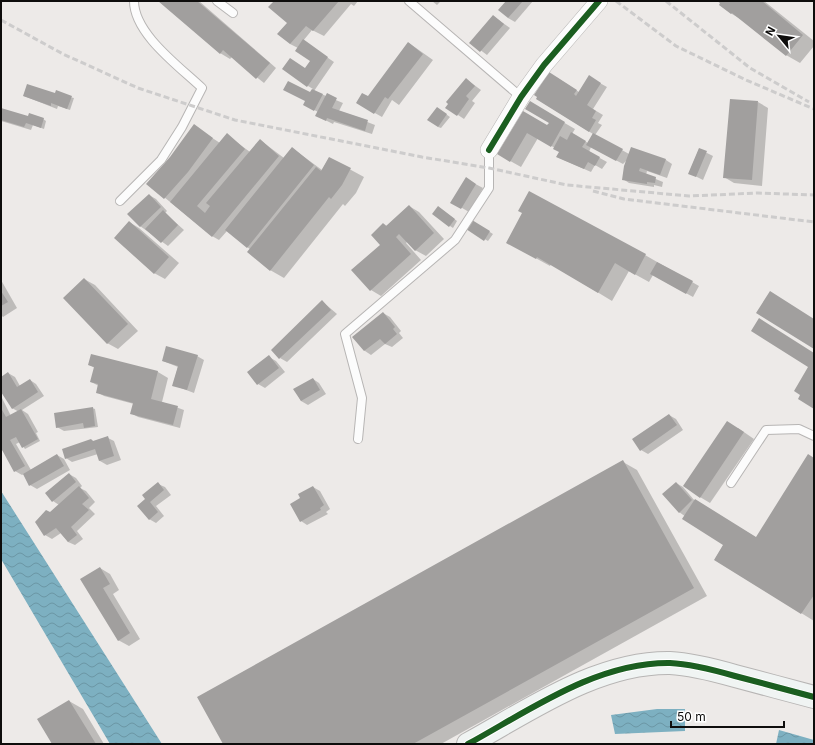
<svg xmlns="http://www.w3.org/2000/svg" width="815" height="745" font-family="Inter,sans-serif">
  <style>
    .water { fill: url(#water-waves) }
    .shadow { fill: #0003 }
    .building { fill: #a19f9e }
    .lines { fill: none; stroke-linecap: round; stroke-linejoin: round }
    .lane-casing { stroke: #b7b5b4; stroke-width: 10 }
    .street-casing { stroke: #b7b5b4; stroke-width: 18 }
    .secondary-casing { stroke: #b7b5b4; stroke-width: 24 }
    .lane { stroke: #fcfcfc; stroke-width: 8 }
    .street { stroke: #fcfcfc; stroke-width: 17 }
    .secondary { stroke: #f0f4f3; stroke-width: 22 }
    .rail { stroke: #cdcccc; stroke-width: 3; stroke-dasharray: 6 3; stroke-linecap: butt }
    .cycleway-casing { stroke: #fff; stroke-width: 8 }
    .cycleway { stroke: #1b5e20; stroke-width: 6 }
  </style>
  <defs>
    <pattern id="water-waves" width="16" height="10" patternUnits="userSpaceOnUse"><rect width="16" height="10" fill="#7db0c1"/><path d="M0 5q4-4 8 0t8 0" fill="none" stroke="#6b96a5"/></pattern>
  </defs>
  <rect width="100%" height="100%" fill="#edeae8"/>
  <path class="water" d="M1,491L162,744H110L1,559Z
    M657,709H685V731L615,734L611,715Z
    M779,730L814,740V744H776Z"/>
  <path class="shadow" d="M159,1H199L276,68L264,83L232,57L230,59L220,53Z
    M275,1H358L354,6L351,4L324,36L312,30L303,41L334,62L314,91L343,103L339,111L375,125L372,134L334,122L333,124L323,119L318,112L305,105L313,89L308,86L305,69L311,61L298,48L290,44L288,23Z
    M432,1H441L437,5Z
    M507,1H533L515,22L508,18Z
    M719,1H764L814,41V46L800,63L786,55L742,20L732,14L720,5L722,3Z
    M493,16L510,28L487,55L471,43Z
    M409,43L433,60L399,105L392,100L382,117L357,103L369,98Z
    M556,77L579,92L589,77L607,87L593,109L603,115L598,123L602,125L595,135L629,154L666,160L672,164L667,178L647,171L646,175L663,182L662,187L654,185V187L629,183L623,179L627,160L623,164L591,147L589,152L607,162L602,169L595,165L591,172L557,157L560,151L538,138L521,167L498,154L523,112L548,127L556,118L575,129L572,134L588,143L593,134L537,99Z
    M466,79L481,90L472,101L475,103L464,119L458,115Z
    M55,94L74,98L70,110L58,106L57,109L24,96Z
    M758,102L768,108L762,186L734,183L724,177Z
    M1,109L27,117L43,119L46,121L44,129L33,125L31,130L1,121Z
    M440,110L450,117L441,128L438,127Z
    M194,126L220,143L227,135L250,152L260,140L284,158L292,148L322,170L329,158L364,177L356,193L345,206L343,204L284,278L270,270L251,250L227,231L219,240L212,236L148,184L171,157Z
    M699,149L713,156L703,180L689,173Z
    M466,179L483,188L469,212L452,202Z
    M149,195L156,199L167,211L165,213L184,230L168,246L140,226Z
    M409,206L419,212L444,239L426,256L415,250L408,241L406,243L421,260L381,296L371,290L381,245L384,224L387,226Z
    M441,209L457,221L453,228L450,226Z
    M472,221L493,234L488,241L467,229Z
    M129,222L139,228L179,263L165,279L154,273Z
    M521,250L645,255L699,286L693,297L653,275L649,282L629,271L612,301L551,264L550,266Z
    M84,279L95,285L138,331L118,349L107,343Z
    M1,280L17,308L3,317L1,315Z
    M323,302L337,314L287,362L280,358Z
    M383,313L390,317L401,331L399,333L403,338L392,347L385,344L371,355L365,351L354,337Z
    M92,355L158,372L168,378L162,402L184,410L180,428L138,417L131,413L134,404L104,396L97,392L99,386L91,382L95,368L89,365Z
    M197,356L204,360L194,393L173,385L178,367L163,361Z
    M269,357L276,361L285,372L265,388L258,384Z
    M8,373L15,377L20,386L30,380L36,384L44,396L22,410L28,414L38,432L36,433L40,441L25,449L20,442L16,444L31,470L57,455L64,459L70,470L37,489L30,485L24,474L22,475L15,471L4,451L1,450V396L11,416L19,412L12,408L1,390V378Z
    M313,379L319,383L326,394L308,405L301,401L295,390Z
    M92,408L95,409L98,427L64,431L57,427Z
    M669,415L676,419L683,430L648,454L641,450Z
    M738,428L754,439L710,503L700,497Z
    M108,438L114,441L121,460L107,465L100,461L98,454L72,462L66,458L91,440L95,442Z
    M814,459V621L715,559L724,544L679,512L676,483L683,487L695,501L757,538Z
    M623,462L637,470L707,596L441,744H224Z
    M69,474L76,478L82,486L80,488L86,491L95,502L89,508L95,514L77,531L83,539L75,545L68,542L61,533L52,539L45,535L50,513L59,505L53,501Z
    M158,484L165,487L171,495L156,506L164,516L156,523L149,519L147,499Z
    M313,487L320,491L330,509L326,512L328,514L307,525L301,521V498Z
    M100,568L110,574L119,590L113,594L140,639L129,646L118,640L82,579Z
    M69,701L83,709L104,744H53Z"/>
  <path class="building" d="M158,1H197L270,63L256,79L223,50L220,54Z
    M274,1H339L313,31L306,26L290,44L277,34L287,23L268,7Z
    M506,1H523L508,18L498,10Z
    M717,1H762L803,35L786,56L732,13L731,14L719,5L720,3Z
    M493,15L504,24L480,52L469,43Z
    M303,39L328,57L307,87L282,69L290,58L305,68L310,61L295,51Z
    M408,42L423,54L388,99L385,97L374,114L356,103L362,93L368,96Z
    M549,72L577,90L574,94L576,96L589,75L601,83L587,105L596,111L592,118L596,120L589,132L536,99L537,97L534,95Z
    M466,78L475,86L466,96L469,99L457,116L445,108L448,104L446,102Z
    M288,81L310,92L312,89L323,94L314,111L303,105L305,101L283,90Z
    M27,84L55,93L56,90L72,96L67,109L51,103V106L23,96Z
    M327,93L337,98L332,108L368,120L365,131L327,118L326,121L315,116Z
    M730,99L758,101L752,180L723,178Z
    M530,101L565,122L551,147L527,133L510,162L497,154L523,111L547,125L549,123L525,109Z
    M437,107L447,114L438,127L427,120Z
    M1,108L28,116L29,113L44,118L41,128L26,123L24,127L1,120Z
    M194,124L213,138L188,172L164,199L146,184L170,157Z
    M571,132L586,141L582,147L600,157L595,166L588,162L584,169L556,157L559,152L553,149L560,136L567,140Z
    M227,133L245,149L197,206L205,213L210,206L206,203L260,139L279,156L212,237L170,202Z
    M593,133L623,149L616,161L586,145Z
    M292,147L314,165L247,248L225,230Z
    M631,147L666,159L660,175L640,168L639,171L656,177L655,183L647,182V184L622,180L624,166Z
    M699,148L707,151L696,177L688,174Z
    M329,157L351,168L342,185L331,199L329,197L270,271L247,252L316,167L321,171Z
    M466,177L476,184L461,209L450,203Z
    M529,191L646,254L635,275L615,263L598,293L537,257L536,259L506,243L522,213L518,211Z
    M149,194L161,207L140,227L127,214Z
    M409,205L434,233L415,251L399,234L396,237L411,254L370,291L351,270L380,245L371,235L383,223L386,226Z
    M438,206L455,219L449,227L432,214Z
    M163,210L178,225L161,243L145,229Z
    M472,220L490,231L484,241L466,229Z
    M129,221L169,257L154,274L114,238Z
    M657,262L693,281L686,294L650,274Z
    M84,278L128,324L107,344L63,298Z
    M1,291L8,302L1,306Z
    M770,291L814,319V349L756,313Z
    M322,300L331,310L279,359L271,350Z
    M383,312L395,327L393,329L397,334L385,344L380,339L364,351L352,337Z
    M759,318L814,353V409L798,399L800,395L794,391L808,367L751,331Z
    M166,346L198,355L187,390L172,386L178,366L162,361Z
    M91,354L158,371L151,399L178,406L173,425L130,414L133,403L96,393L98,384L90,382L94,367L88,365Z
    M269,355L279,368L257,385L247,372Z
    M8,372L17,387L30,379L38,392L12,409L1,392V377Z
    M313,378L320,390L301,401L293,389Z
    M93,407L95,426L84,428L83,423L56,428L54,413Z
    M1,408L6,417L21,409L38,439L22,448L16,437L10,440L25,466L14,472L1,448Z
    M669,414L677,425L640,451L632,439Z
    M727,421L744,432L700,498L683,486Z
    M108,436L114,456L99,461L95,449L65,459L62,449L91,439L93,441Z
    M57,454L64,466L29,486L23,474Z
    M808,454L814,458V595L801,614L714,560L723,545L682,519L695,499L756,537Z
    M623,460L694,588L413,744H223L197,697Z
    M69,473L76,482L52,502L45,493Z
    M158,482L164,490L150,502L158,512L149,520L137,506L145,499L142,495Z
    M676,482L692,500L679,513L662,494Z
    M79,486L89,498L82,504L89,510L71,527L77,535L68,542L56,528L44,536L35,522L46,510L50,512Z
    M313,486L324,505L320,508L321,510L300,522L290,504L300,498L298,494Z
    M100,567L110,584L103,588L130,633L118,641L80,579Z
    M69,700L96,744H52L37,719Z"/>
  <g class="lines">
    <g class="lane-casing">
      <path id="lane" d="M217,1L233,13
        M409,1L521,97
        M120,201L161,160L182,127L202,88C180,67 134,34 134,1
        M358,439L362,398L345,334L455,240L489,188V150
        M731,483L766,430L799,429L814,436"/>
    </g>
    <g class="street-casing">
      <path id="street" d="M489,150L521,97L544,65L599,1"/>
    </g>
    <g class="secondary-casing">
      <path id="secondary" d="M468,744C530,710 597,662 670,663C692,664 714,670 735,676C761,683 788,690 814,697"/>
    </g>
    <use href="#lane" class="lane"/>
    <use href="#street" class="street"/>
    <use href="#secondary" class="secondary"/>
    <path class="rail" d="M616,1L676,46L746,80L814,109
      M666,1L750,68L809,102
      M1,20L63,54L138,88L235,120L422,157L489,168L567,185L689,196L758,193L814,195
      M593,191L624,199L814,222"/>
    <g class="cycleway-casing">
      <path id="cycleway" d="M489,150L521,97L544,65L599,1
        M468,744C530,710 597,662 670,663C692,664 714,670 735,676C761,683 788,690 814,697"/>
    </g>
    <use href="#cycleway" class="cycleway"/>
  </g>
  <rect width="815" height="745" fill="none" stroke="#0e0d0c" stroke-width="4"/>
  <g transform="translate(779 36) rotate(299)" stroke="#ffffff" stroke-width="3" paint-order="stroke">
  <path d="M0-3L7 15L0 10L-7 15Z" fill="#0e0d0c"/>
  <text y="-6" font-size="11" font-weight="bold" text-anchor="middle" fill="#0e0d0c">N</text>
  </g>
  <path d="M671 721v6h113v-6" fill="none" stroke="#0e0d0c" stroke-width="2"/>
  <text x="677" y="721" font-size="12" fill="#0e0d0c" stroke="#ffffff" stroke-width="3" paint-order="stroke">50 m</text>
</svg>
